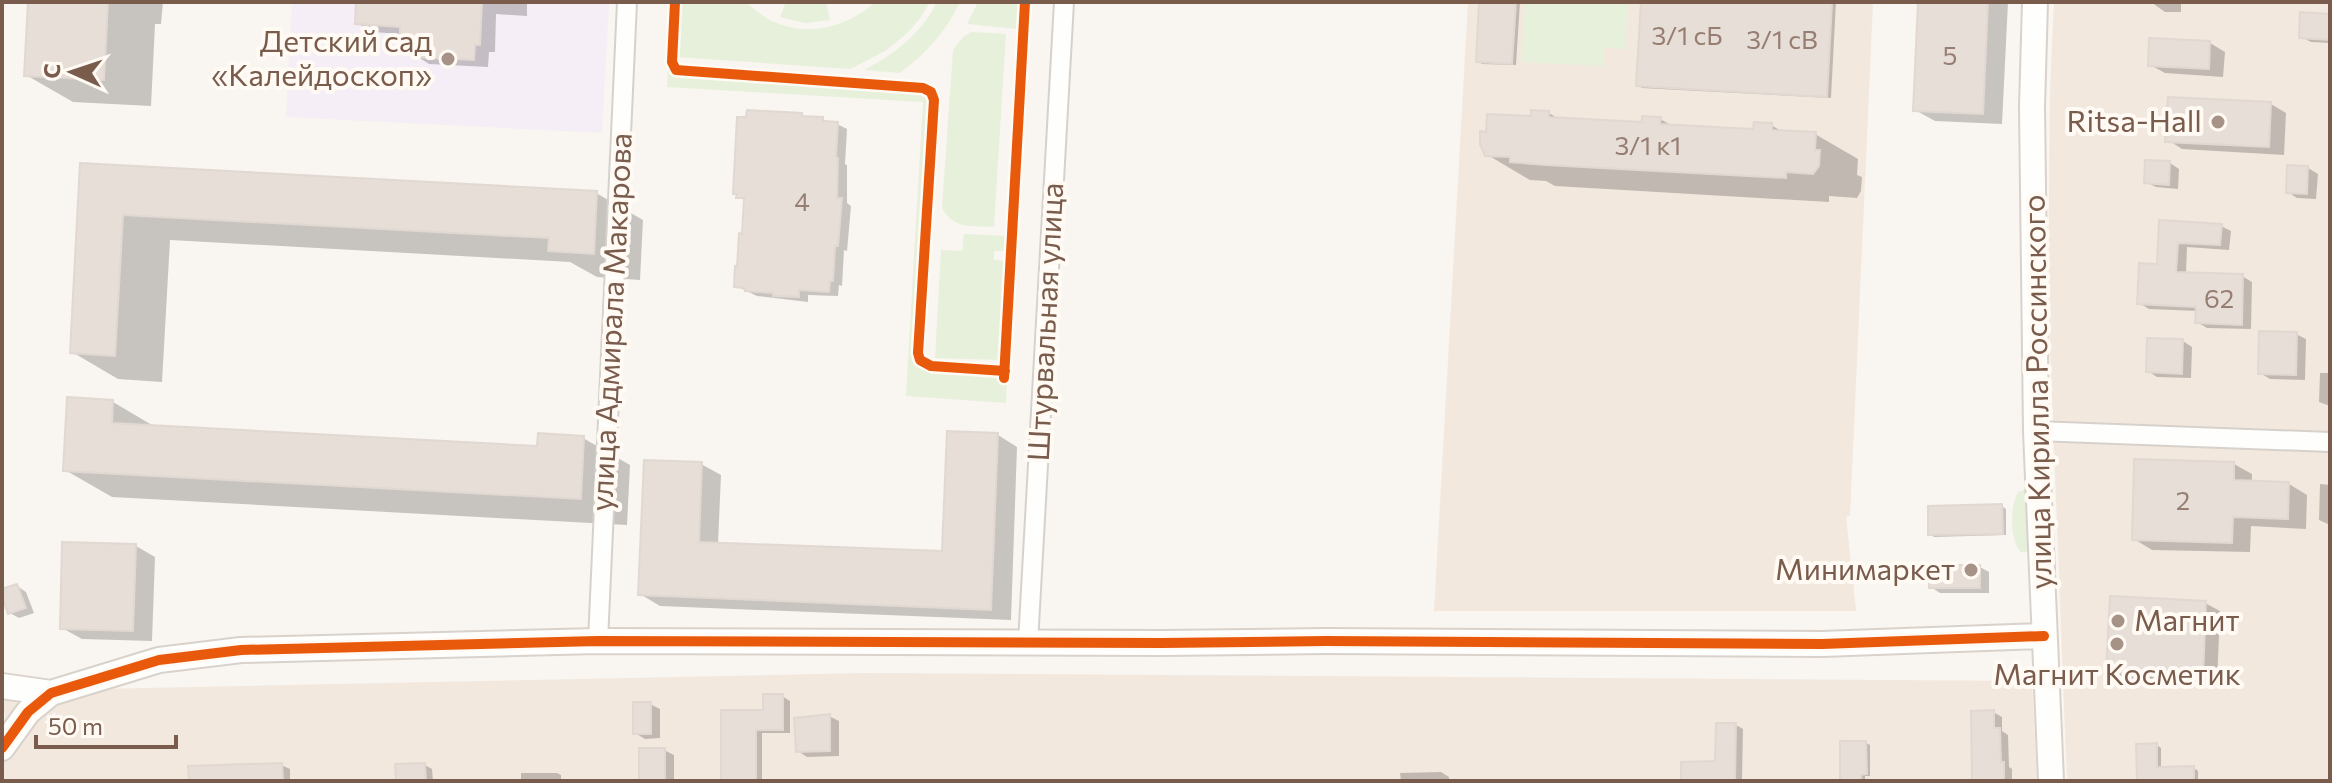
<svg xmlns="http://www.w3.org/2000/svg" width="2332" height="783" font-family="Commissioner,sans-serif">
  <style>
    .residential { fill: #f2e8de }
    .education { fill: #f6eef6 }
    .green { fill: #e7f0db }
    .shadow { fill: #0003 }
    .building { fill: #e6ded7; stroke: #e2d8d2; stroke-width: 2 }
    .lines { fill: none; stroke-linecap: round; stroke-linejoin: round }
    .street-casing { stroke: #d7d1cb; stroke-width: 22 }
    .secondary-casing { stroke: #d9d2cb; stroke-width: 28 }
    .street { stroke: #fefefd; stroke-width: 18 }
    .secondary { stroke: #fefefd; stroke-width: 24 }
    .cycleway-casing { stroke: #fffaf3; stroke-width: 15 }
    .cycleway { stroke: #e8590c; stroke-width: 10 }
    .poi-dot { fill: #a69286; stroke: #fffaf3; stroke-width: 3 }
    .labels { text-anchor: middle; stroke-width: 8; stroke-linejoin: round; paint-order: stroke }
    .number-label { font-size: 26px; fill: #977e72 }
    .poi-label { font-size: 30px; fill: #7a5c4d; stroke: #fffaf3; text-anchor: end }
    .street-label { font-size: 30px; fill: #7a5c4d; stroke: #fffaf3 }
  </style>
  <rect width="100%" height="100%" fill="#f9f5f0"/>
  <path class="residential" d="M1468,2H1873L1850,516L1846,517L1856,611H1434Z
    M2054,2H2330V781H2067L2048,295L2050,91Z
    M866,673L2032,681L2037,781H3L5,713L2,712V691Z"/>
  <path class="education" d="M292,2H609L602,133L286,117Z"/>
  <path class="green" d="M679,2C697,2 723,0 741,2C751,4 762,17 772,21C808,38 847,27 876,2H930L918,21L905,35L887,50L850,69L676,57Z
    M786,2H826L830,20L805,23L780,17Z
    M937,2H960C946,32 926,53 900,73L864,70C895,54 921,34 937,2Z
    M978,2H1021L1019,29L967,24Z
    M1525,2H1628L1625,49L1604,48L1603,66L1521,62Z
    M972,32L1006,34L994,227C972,226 953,229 942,208L953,50L964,36Z
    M668,70L677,75L928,92L931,99L917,359L929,369L988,373L1000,371V378L1007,379L1006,403L906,396L923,102L667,87Z
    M964,234L1008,236L1007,251H994V260L1006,261L1000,360L935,358L941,250L962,251Z
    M2024,490L2031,492L2030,549L2028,552H2021C2009,540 2010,506 2018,492Z"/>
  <path class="shadow" d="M30,2H163L161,24H155L151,106L73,102L26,75Z
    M358,2H527V16L496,14L495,52H489L488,67L429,64L415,55V47L402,39V34L372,32L357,23Z
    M1481,2H1520L1516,65L1482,64L1478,61Z
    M1643,2H1836L1831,98L1642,88L1638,85Z
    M1920,2H2008L2002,124L1935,121L1915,110Z
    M2151,2H2181V12H2165Z
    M2330,15V43L2311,42L2301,37Z
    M2210,43L2225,52L2223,77L2165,73L2150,65Z
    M2271,104L2286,113L2284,155L2182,149L2168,140Z
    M1549,113L1561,120L1644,124L1660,119L1673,126L1755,131L1771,125L1785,133L1815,134L1858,159L1857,175L1862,177L1861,191L1857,198L1829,196V202L1555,186L1546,181L1530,180L1486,154L1533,118Z
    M802,115L808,119H822L830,123L837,124L847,129L845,164L847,165V203L851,206L847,251L844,250L842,286L839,285L838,296L808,295V302L757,296L736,286L744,236L746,201L735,193Z
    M2170,163L2179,169L2178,189L2156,187L2146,182Z
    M82,165L596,193L643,220L640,280L597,277L570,262L170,240L162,382L118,379L72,352Z
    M2308,168L2318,174L2316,199L2297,198L2288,192Z
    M2161,222L2221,226L2231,231L2229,250L2187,247L2186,274L2242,276L2252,282L2251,329L2207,328L2197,322L2198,311L2149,309L2139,303L2158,266Z
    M2296,334L2306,339L2305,380L2270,379L2260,373Z
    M2183,341L2192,347L2191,378L2157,377L2148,371Z
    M2320,373H2330V406L2319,402Z
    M113,402L157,428L539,448L583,438L630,465L627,525L112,497L65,470Z
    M998,435L1017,447L1011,620L660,606L640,594L701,464L721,475L718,544L944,553Z
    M2234,464L2252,474V482L2289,484L2307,495L2306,529L2251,526L2250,552L2152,550L2134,539Z
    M2320,484L2330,485V525L2319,520Z
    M2002,506L2006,509V535L1934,537L1930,534Z
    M136,546L155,557L152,641L82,639L62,628Z
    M1980,567L1989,572V593H1940L1931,587Z
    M17,586L26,592L34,613L19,618L10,613Z
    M2205,603L2220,611L2217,684L2123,680L2108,671Z
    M782,696L790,701V733H762V781H723L765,712Z
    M650,704L660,709V738L645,739L635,733Z
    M1993,712L2002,717V731L2008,735L2009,767L2012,769V781H1974Z
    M829,716L839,721V756L807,757L798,751Z
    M1736,725L1743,729L1742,781H1683L1717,763Z
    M1866,743L1870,745V776H1865V781H1842Z
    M2157,745L2161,748V769L2194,768L2198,771V781H2131H2139Z
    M664,750L674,755V781H641Z
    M281,765L290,769V781H191Z
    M425,765L432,769L433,781H398Z
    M1441,772L1449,777V781H1401L1400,773Z
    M521,773H557L561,775V781H521Z"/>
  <path class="building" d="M28,2H108L104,80L24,76Z
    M356,2H482L480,45H475L474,60L413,57V41H400V27L355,24Z
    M1479,2H1516L1512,64L1476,62Z
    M1641,2H1832L1827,97L1636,86Z
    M1918,2H1988L1983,114L1913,111Z
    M2300,12L2330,14V40L2299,38Z
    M2149,38L2210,41L2209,69L2148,66Z
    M2168,97L2271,102L2269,147L2165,142Z
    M747,110L802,113V116L823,117V121L838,122L836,157L838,158L837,198H842L838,246H835L833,281H830L829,292L799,290V297L773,296V293L745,291V288L734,287L735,266L737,267L739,233L742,234L744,198H736L737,194H733L737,117H746Z
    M1531,110L1549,111V117L1642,122V116L1661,117L1660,124L1753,129L1754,122L1772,123V130L1816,132L1815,150H1820L1819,166L1813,174L1786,172V178L1546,165L1510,162V157L1485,156L1480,144V131L1486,132L1487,114L1531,116Z
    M2145,160L2170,161L2169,185L2144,183Z
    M80,163L597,191L594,254L548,251L549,238L123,215L115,356L70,353Z
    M2287,165L2308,166L2307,194L2286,193Z
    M2159,220L2222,224L2220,245L2178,243L2176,272L2243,274L2242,325L2195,323L2196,307L2137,304L2139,263L2157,264Z
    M2259,331L2297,332L2296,375L2258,374Z
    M2147,338L2183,339L2182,374L2146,372Z
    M67,397L113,400L112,423L537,446L538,433L584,436L581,499L63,471Z
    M947,431L998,433L991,610L638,595L644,460L702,462L699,542L942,551Z
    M2134,459L2234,462V480L2289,482L2288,519L2233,517L2232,543L2132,540Z
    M2002,504L2003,534L1928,535V506Z
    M62,542L136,544L133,631L60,629Z
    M1928,565H1980V588H1929Z
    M17,584L26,608L8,614L2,597V589Z
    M2110,596L2206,601L2203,677L2106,672Z
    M763,694H783V730H756V781H721V710H763Z
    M633,702H651V734H633Z
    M1994,710V728H2000L2001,762H2004V781H1972L1971,711Z
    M830,714V751L796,752L794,718Z
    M1716,723H1736L1735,781H1681V762L1715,761Z
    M1840,741H1866L1867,774L1861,775V781H1840Z
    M2157,743V767L2194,766V781H2137L2136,744Z
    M639,748H665V781H639Z
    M282,763L283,781H189L188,766Z
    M425,763L426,781H396L395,764Z"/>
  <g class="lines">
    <g class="street-casing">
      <path id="street" d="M2036,431L2330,442
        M598,641L627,2
        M1028,643L1064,2"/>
    </g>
    <g class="secondary-casing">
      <path id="secondary" d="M2035,2L2032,107L2036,431L2051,781
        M2,686L51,693
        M2,748L28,712L51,693L159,660L241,650L598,641L1162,643L1326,641L1822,644L2044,636"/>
    </g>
    <use href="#street" class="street"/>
    <use href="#secondary" class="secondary"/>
    <g class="cycleway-casing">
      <path id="cycleway" d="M675,2L672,62L676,70L923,88L931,92L934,100L918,353L920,360L931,366L1005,371
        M1004,378L1025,2
        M2,748L28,712L51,693L159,660L241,650L598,641L1162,643L1326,641L1822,644L2044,636"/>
    </g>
    <use href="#cycleway" class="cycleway"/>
  </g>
  <g class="poi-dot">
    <circle cx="448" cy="59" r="8"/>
    <circle cx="2218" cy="122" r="8"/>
    <circle cx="1971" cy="570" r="8"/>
    <circle cx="2118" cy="621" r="8"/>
    <circle cx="2117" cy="644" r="8"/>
  </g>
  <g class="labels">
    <g class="number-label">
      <text x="1687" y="45">3/1 сБ</text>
      <text x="1782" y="49">3/1 сВ</text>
      <text x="1950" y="65">5</text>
      <text x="1648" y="155">3/1 к1</text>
      <text x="802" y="211">4</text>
      <text x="2219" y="308">62</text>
      <text x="2183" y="510">2</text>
    </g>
    <g class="poi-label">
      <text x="432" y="52">Детский сад<tspan x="432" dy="34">«Калейдоскоп»</tspan></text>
      <text x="2202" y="132">Ritsa-Hall</text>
      <text x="1955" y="580">Минимаркет</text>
      <text x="2134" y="631" text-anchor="start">Магнит</text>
      <text x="2117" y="685" text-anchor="middle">Магнит Косметик</text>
    </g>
    <g class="street-label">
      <text transform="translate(612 322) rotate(-87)" y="10">улица Адмирала Макарова</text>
      <text transform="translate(1046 322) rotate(-87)" y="10">Штурвальная улица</text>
      <text transform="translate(2038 392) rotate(-91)" y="10">улица Кирилла Россинского</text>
    </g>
  </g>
  <rect width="2332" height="783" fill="none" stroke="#7a5c4d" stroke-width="8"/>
  <g transform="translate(72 72) rotate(273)" stroke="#fffaf3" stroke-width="6" paint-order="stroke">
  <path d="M0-6L14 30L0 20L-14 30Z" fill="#7a5c4d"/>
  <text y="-12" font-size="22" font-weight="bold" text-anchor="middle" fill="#7a5c4d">С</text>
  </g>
  <path d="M36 735v12h140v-12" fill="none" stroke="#7a5c4d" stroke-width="4"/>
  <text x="48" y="735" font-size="24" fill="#7a5c4d" stroke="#fffaf3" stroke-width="6" paint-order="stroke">50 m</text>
</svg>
